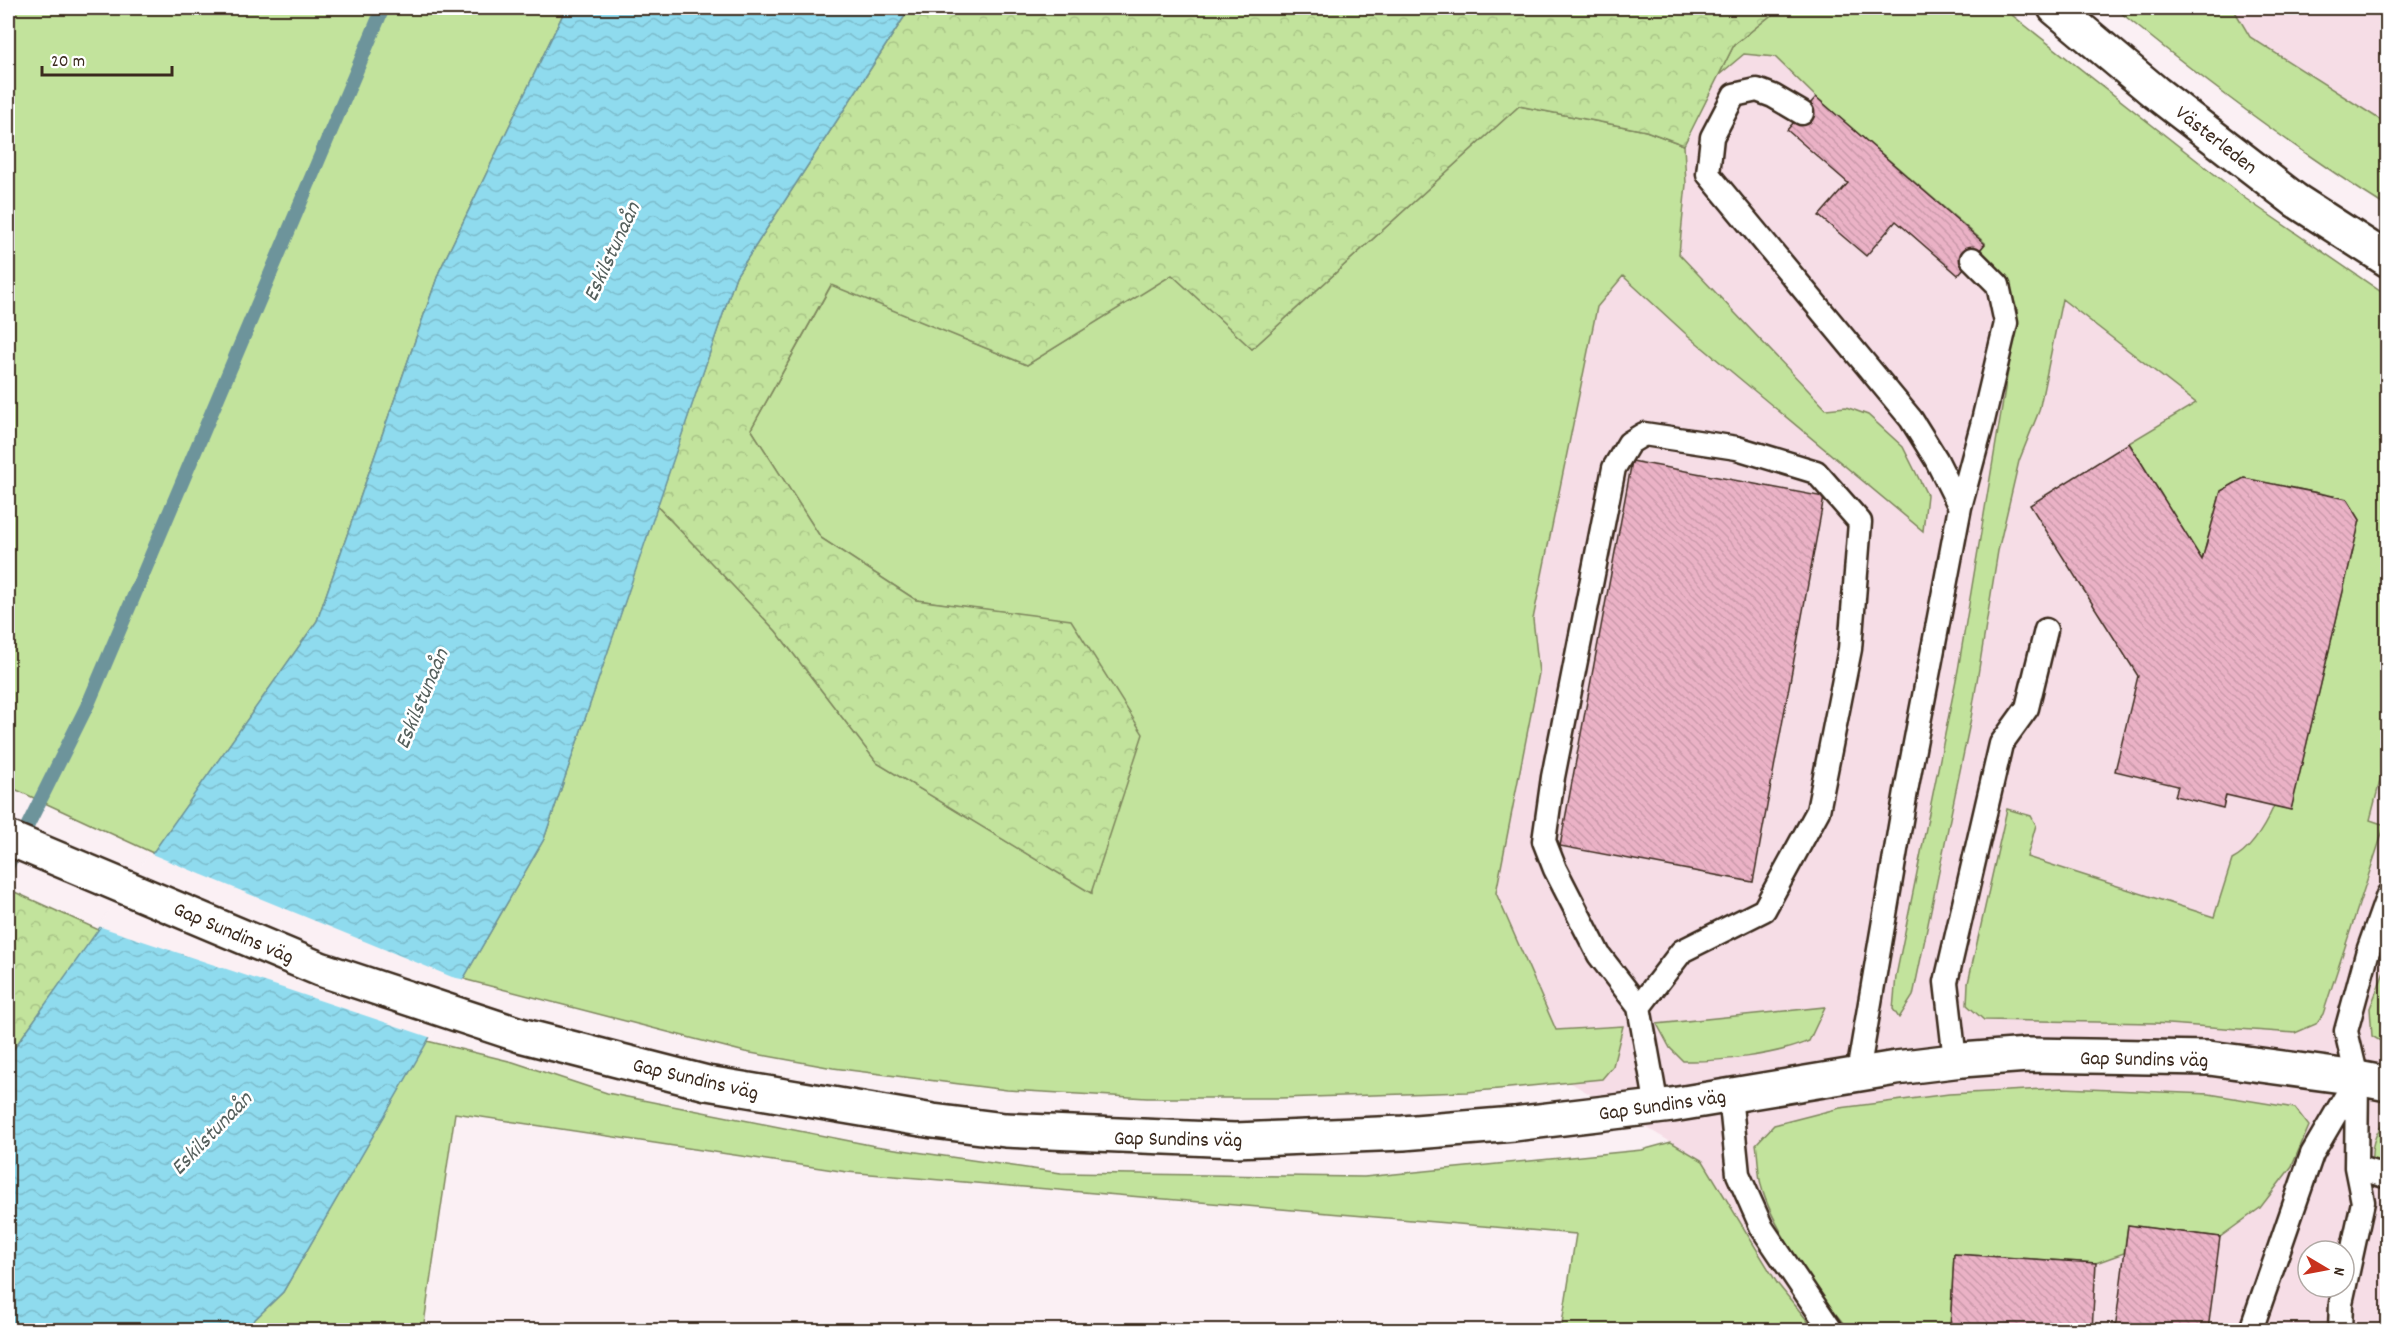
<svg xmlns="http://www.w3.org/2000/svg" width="2395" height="1338" font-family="Dekko,sans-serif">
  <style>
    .built { fill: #f6dde6; fill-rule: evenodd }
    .green { fill: #c2e39c; stroke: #7e865d; stroke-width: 1.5 }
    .forest { fill: url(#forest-crowns); stroke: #7e865d; stroke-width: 1.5 }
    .water { fill: url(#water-waves); stroke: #6d949b; stroke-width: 1.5 }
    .pier { fill: #fbf0f4 }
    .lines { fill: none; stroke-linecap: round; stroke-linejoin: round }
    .stream { stroke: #6d949b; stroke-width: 14 }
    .building { fill: url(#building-back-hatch); stroke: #3b2a1e; stroke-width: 1.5 }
    .service-casing { stroke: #3b2a1e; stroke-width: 27 }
    .tertiary-casing { stroke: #3b2a1e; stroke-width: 38 }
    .secondary-casing { stroke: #3b2a1e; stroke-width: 38 }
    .service { stroke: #fff; stroke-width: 22 }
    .tertiary { stroke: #fff; stroke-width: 33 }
    .secondary { stroke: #fff; stroke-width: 33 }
    .labels { text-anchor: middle; stroke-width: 5; stroke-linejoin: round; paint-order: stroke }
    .street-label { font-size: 21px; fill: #3b2a1e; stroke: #fff }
    .water-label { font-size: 22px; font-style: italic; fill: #545f5c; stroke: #fff }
  </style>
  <defs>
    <pattern id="forest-crowns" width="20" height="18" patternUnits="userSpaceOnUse" patternTransform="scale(1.5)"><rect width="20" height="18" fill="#c2e39c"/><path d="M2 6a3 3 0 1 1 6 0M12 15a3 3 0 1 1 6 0" fill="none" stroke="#a8c386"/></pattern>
    <pattern id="water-waves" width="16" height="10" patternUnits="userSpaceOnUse" patternTransform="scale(1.5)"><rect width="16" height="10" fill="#8fdbee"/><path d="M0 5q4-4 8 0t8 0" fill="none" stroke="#7cbccc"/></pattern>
    <pattern id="building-back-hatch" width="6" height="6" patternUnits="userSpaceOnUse" patternTransform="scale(1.5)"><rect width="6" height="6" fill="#ebb2c6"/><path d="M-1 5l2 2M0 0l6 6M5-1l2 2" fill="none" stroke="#ca99aa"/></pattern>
  </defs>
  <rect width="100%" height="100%" fill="#fbf0f4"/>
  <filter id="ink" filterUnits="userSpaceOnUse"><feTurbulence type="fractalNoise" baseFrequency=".0167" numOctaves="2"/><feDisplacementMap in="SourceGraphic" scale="12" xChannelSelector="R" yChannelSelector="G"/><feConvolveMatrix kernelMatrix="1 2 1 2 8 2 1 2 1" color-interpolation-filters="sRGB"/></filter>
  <g filter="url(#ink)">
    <path class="built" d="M1780,8H2003L2246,199L2387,296V1330H1778L1703,1161L1571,1083L1496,893L1539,673L1533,619L1558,477L1597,307L1621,278L1734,45ZM2308,1251H2344V1287H2308Z
      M2115,8H2387V207L2327,169L2204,80Z"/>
    <path class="green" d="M8,8H566L439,272L317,621L153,853L8,786Z
      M1780,8H2003L2246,199L2387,296L2388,750L2370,820L2385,825L2323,1014L2316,1024L2295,1033L2154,1023L1984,1020L1967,1005L1968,983L2007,809L2031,816L2036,825L2027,857L2214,917L2232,860C2252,850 2265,826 2274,806L2291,809L2360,520L2347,499L2244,478L2221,491L2202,560L2129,443L2196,403L2062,299L2039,411L2019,461L1998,551L1971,718L1913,996L1899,1018L1893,1009L1896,976L1958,670L2018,311L2007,284L1976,257L1985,243L1816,97L1775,57L1744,54L1719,75L1734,45Z
      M2115,8H2233L2250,37L2387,124V207C2291,147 2202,79 2115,8Z
      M1519,106L1646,131L1684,145L1686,184L1679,254L1826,409L1846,407L1868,415L1903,447L1927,495L1923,531L1685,333L1623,276L1597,307L1533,619L1539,673L1496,893L1556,1030L1623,1026L1613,1066L1602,1079L1467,1092L1280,1098H1147L1007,1090L833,1068L745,1052L463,979L544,839L657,506L776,631L877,763L1092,893L1071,621L916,600L821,538L751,429L832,284L1027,365L1172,274L1252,349Z
      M2387,970V1045L2372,1036L2370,1008L2384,972Z
      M1825,1007L1809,1041C1777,1055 1719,1062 1683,1061L1670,1048L1657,1024Z
      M427,1041L513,1062L607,1093L875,1146L1061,1173L1364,1177L1642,1150L1671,1142L1703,1161L1777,1283L1815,1330H1561L1576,1234L847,1172L455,1113L423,1330H244L283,1292Z
      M2063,1088L2209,1094L2295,1108L2309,1126L2292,1166L2260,1208L2220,1237L2128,1225L2124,1253L2096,1263L1954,1254L1950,1330H1849C1822,1299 1767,1221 1760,1180C1758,1168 1758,1156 1756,1144L1774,1125L1840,1108L1949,1094Z
      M2387,1119V1167L2372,1160C2371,1144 2376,1131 2387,1119Z"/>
    <path class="forest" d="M910,8H1780L1734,45L1684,145L1646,131L1519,106L1252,349L1172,275L1027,365L831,285L751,429L821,538L916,600L1071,620L1143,734L1091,893L877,763L776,631L657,506L736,276Z
      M8,889L99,930L8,1057Z"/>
    <path class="water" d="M566,8H910L736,276L544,839L283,1292L244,1330H8V1057L317,621L439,272Z"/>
    <path class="pier" d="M149,853L452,977L466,980L432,1038L98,926Z"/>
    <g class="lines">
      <path class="stream" d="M8,865L89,702L383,8"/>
    </g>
    <path class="building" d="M2370,8H2388V18Z
      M1816,97L1985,244L1958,275L1896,221L1866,256L1819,216L1848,183L1787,130Z
      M2129,443L2202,560L2221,491L2244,478L2347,499L2360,520L2291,810L2226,795L2223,808L2175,796L2178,786L2115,771L2138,676L2030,505Z
      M1632,461L1824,497L1753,882L1560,846Z
      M2128,1225L2220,1237L2208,1330H2115Z
      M1954,1254L2096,1263L2092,1330H1950Z
      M2388,1296V1330H2379Z"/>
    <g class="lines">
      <g class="service-casing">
        <path id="service" d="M1802,113L1773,96L1757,90L1734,95L1712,137L1708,174L1911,419L1936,459L1960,507
          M1639,1007L1599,955L1555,869L1544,841L1553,777L1614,468L1629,443L1644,434L1737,448L1816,472L1860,522L1850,649L1818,811L1764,910L1682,951L1639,1007L1657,1107
          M1955,1060L1946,982L2001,744L2027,708L2046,630
          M1858,1073L1906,791L1960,507L1982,425L2006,323L1998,285L1972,259
          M1730,1095L1738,1174L1762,1228L1831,1330
          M2356,1167L2388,1177
          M2251,1330L2312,1154L2356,1079
          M2340,1330L2341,1303L2363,1202L2356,1167L2357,1078L2346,1031L2367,954L2388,895"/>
      </g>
      <g class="tertiary-casing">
        <path id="tertiary" d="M8,838L320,969L520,1035L707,1083L933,1121L1005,1130L1235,1140L1403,1133L1514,1124L1672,1105L1896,1068L1962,1060L2028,1055L2209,1058L2357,1078L2388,1084"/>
      </g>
      <g class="secondary-casing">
        <path id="secondary" d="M2055,8L2155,92L2295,200L2388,260"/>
      </g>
      <use href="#service" class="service"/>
      <use href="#tertiary" class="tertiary"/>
      <use href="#secondary" class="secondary"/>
    </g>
  </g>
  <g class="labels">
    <g class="street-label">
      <text transform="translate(2217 139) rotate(38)" y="7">Västerleden</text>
      <text transform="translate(234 932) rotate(23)" y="7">Gap Sundins väg</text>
      <text transform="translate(2144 1058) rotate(1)" y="7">Gap Sundins väg</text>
      <text transform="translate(696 1078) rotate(13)" y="7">Gap Sundins väg</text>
      <text transform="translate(1662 1104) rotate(-8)" y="7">Gap Sundins väg</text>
      <text transform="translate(1178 1138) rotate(1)" y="7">Gap Sundins väg</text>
    </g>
    <g class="water-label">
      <text transform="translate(610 251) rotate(-65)" y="8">Eskilstunaån</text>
      <text transform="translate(420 698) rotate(-67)" y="8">Eskilstunaån</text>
      <text transform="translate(210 1132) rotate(-46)" y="8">Eskilstunaån</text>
    </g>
  </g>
  <rect width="2395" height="1338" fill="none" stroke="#fff" stroke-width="30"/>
  <rect x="15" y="15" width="2365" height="1308" fill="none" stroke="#3b2a1e" stroke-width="2" filter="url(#ink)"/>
  <g transform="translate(2326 1269) rotate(100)"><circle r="28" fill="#ffffff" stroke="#b1aaa5" stroke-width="1.5"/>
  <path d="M0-4.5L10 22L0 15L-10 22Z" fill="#c8321e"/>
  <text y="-9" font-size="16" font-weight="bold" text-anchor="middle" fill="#3b2a1e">N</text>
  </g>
  <path d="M42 66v9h130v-9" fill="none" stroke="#3b2a1e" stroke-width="3"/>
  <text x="51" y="66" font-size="18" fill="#3b2a1e" stroke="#ffffff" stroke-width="4.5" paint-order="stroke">20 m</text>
</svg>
